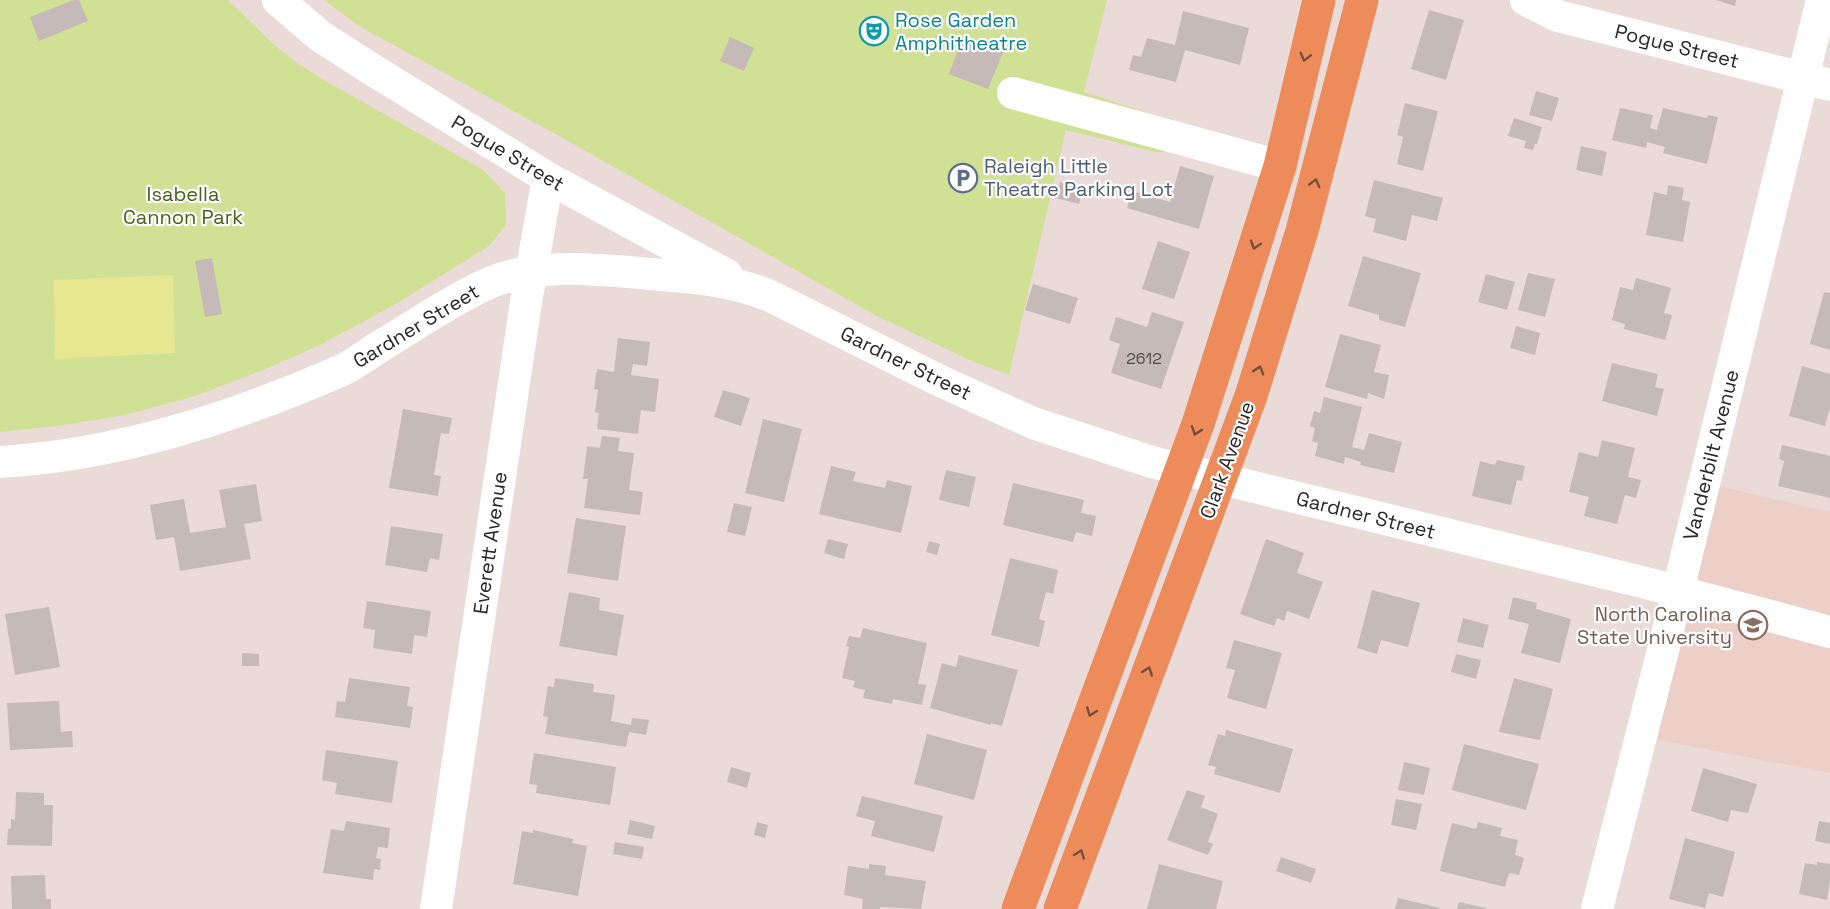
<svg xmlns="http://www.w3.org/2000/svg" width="1830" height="909" font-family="'Space Grotesk',sans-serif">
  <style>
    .education { fill: #ecd0c8 }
    .green { fill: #d0e095 }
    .pitch { fill: #e8e791 }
    .building { fill: #c5bab8 }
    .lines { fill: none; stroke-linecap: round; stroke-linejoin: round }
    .minor { stroke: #fff; stroke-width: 32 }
    .major { stroke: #ed8b5b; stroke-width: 33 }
    .oneway { stroke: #764f3c }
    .labels { text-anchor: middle; stroke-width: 4.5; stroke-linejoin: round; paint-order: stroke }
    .number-label { font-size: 16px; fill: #4e4c4b }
    .culture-label { font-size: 20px; fill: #0d838f; stroke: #fff; text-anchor: start }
    .street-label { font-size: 20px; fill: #272727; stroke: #fff }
    .service-label { font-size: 20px; fill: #4e5e75; stroke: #fff; text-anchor: start }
    .park-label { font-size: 20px; fill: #48611a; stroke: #fff }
    .education-label { font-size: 20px; fill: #785e54; stroke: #fff; text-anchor: end }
  </style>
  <rect width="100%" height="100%" fill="#eadbd9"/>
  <path class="education" d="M1710,484L1830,512V773L1648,738Z"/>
  <path class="green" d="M0,0H228L272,43L297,63L324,80L482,169L505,193L506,225L489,246L394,305L320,345L263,370L192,397L125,415L57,426L0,432Z
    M324,0H1107L1084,92L1263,151L1155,152L1066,130L1009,375L974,362L875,315L570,142L359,26Z"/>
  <path class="pitch" d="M173,275L175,353L55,359L54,280Z"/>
  <path class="building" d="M74,0H79L88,21L39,41L30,17Z
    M1716,0H1736L1735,6Z
    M1429,10L1464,20L1446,80L1411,69Z
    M1183,11L1249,28L1240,65L1185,50L1176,82L1129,70L1133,55L1141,57L1147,38L1175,45Z
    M964,35L1004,50L988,89L949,74Z
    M730,37L754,48L744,71L720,61Z
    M1536,91L1559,98L1552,121L1529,115Z
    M1405,103L1438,111L1423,171L1397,164L1403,137L1397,135Z
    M1620,108L1653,115L1650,128L1657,130L1663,108L1707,118L1708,115L1718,117L1707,164L1663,153L1665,147L1647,142L1646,148L1612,140Z
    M1514,118L1542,127L1537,144H1535L1533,150L1524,148L1526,141L1508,136Z
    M1581,146L1607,152L1602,176L1576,170Z
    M1180,166L1214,176L1199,229L1127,208L1132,191L1170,202Z
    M1374,180L1443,198L1437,221L1412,215L1406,241L1373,232L1376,219L1365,216Z
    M1060,182L1083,189L1079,204L1056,198Z
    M1668,185L1684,188L1682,200L1690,202L1683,242L1646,235L1654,192L1667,195Z
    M1158,241L1190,252L1174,299L1142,289Z
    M1363,256L1421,273L1405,327L1379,320V315L1348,306Z
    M212,258L222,314L205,317L195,261Z
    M1528,273L1555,279L1545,317L1518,310Z
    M1486,274L1515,282L1507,310L1478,302Z
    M1636,278L1671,288L1664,313L1672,315L1665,340L1624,329L1625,324L1612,320L1620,287L1633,290Z
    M1033,284L1078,298L1070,324L1025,310Z
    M1824,292L1830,293V350L1810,344Z
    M1152,312L1184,322L1161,389L1111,373L1120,344L1109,340L1116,317L1147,327Z
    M1516,326L1540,333L1535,355L1510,348Z
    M1340,334L1381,345L1374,372L1389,375L1384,399L1368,393L1367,399L1325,387Z
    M618,338L650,342L647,366L633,364L631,375L659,379L655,412L641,410L638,434L597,429L599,413L595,412L598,390L594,389L597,369L614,372Z
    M1612,363L1658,374L1655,387L1664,389L1657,416L1602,401Z
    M1802,366L1830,374V408L1825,426L1789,416Z
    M723,390L750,398L741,426L714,417Z
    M1324,397L1362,407L1352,447L1364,450L1369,433L1402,442L1394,473L1360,465L1361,462L1345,457L1344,464L1315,456L1318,443L1312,441L1315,428L1310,426L1314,411L1320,413Z
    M403,409L452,418L449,434L441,433L434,475L441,476L438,496L389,488Z
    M763,419L802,429L784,502L745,493Z
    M602,436L620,438L618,451L634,453L629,490L643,492L640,515L584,508L588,479H583L587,446L600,448Z
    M1602,440L1635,448L1628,477L1641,480L1636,498L1625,495L1617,524L1584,516L1589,497L1569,492L1579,452L1598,457Z
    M1782,445L1830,456V498L1778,486L1784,461L1779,459Z
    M1497,460L1525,466L1522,481L1517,480L1511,505L1472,496L1480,461L1495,465Z
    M831,466L856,472L853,481L885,488L887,480L912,486L901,533L819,514Z
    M946,470L976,477L969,507L939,500Z
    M1013,483L1084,500L1081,513L1096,516L1092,536L1076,532L1073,542L1003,525Z
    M256,484L262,521L244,524L251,559L180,571L174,537L156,540L150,505L184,499L190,533L226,527L219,490Z
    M734,503L752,507L745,536L727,532Z
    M576,518L626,526L618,581L567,573Z
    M391,526L443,534L439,560L430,558L427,572L385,565Z
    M828,539L848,544L844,559L824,553Z
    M1266,539L1304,553L1297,573L1323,582L1309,619L1287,611L1284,621L1277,618L1274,626L1240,614Z
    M929,541L940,544L937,555L926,552Z
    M1010,558L1058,570L1053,594L1046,592L1039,619L1045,621L1039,647L991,635Z
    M1372,590L1420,603L1408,647L1381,640L1377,654L1357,648Z
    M569,592L600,598L599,610L624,615L617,656L559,646Z
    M1513,597L1537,603L1536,609L1571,619L1560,663L1521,653L1529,624L1508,619Z
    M367,601L431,611L427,637L414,635L412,654L373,648L375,630L363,628Z
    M49,607L60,667L15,675L5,614Z
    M1463,618L1489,625L1483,648L1457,642Z
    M863,628L927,643L918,684L926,685L922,705L893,699L892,704L863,698L865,690L853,687L855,681L842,678L849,647L846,646L849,636L860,638Z
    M1234,640L1282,653L1266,709L1227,698L1235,670L1226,668Z
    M242,653L259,654V666H242Z
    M1456,654L1481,660L1476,679L1451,672Z
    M959,655L1018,670L1002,726L991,723V725L930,708L942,663L956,667Z
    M349,678L410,687L407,706L413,707L410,728L335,717L337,701L345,702Z
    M555,678L594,684L593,692L615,695L611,721L631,725L632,718L649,720L646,735L629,732L626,747L545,734L548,717L543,716L548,686L554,687Z
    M1514,678L1553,689L1540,740L1499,732Z
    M59,701L61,732L72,731L73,747L10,750L7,703Z
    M1226,730L1293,749L1280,793L1214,774L1216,767L1208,765L1218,734L1225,736Z
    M927,734L987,750L974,800L914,784Z
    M1464,744L1539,764L1526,810L1452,790Z
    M326,750L398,761L392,803L335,794L337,783L322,780Z
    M534,753L616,767L610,805L536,793L537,785L529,784Z
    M1404,762L1430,768L1424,795L1398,790Z
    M731,767L751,773L747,788L727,782Z
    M1703,768L1757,784L1748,813L1731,810L1728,822L1691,811Z
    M1187,790L1205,796L1201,807L1218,814L1208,842L1213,844L1208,855L1167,840Z
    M16,792L44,793V805H53L52,846L7,845L8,829L11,828V819L15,820Z
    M862,796L943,816L934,852L871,836L875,821L856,816Z
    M1396,799L1422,804L1416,830L1391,825Z
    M630,820L655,826L652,839L627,834Z
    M346,821L390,828L388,848L378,847L376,858L381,859L380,870L374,869L373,880L323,873L331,829L344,831Z
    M1819,821L1830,823V844L1815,841Z
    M757,822L768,825L765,838L754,835Z
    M1478,822L1502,828L1500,836L1518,840L1515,855L1524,858L1519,875L1509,873L1505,887L1440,871L1452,823L1476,829Z
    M533,830L573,839L572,843L587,846L578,896L513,884L522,831L533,833Z
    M1685,838L1735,852L1723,897L1709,893L1705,908L1669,899Z
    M615,842L644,847L642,859L613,854Z
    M1281,857L1316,869L1311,883L1276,871Z
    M1817,862L1830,864V881L1827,900L1799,894L1805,863L1817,865Z
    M869,864L886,866L885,875L926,881L921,909L880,907V909H862L863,899L844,895L848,866L869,869Z
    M1159,864L1223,881L1216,909H1147Z
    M45,875L46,899H51V909H12L11,876Z
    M1398,898L1440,908V909H1395Z
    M1459,902L1486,908L1485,909H1457Z"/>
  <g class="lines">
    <path class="minor" d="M278,0L320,36L368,67L548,178L727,275
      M1526,0L1558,16L1830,85
      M1013,93L1280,166
      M0,462C118,455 232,418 340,371C354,365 366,355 379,347C414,326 448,302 485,285C533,262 599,269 650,274C691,277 732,280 770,296L936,379L1033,423L1152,462L1650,584L1830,632
      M436,909L526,302L548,178
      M1597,909L1672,615L1822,0"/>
    <path class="major" d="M1018,909L1198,424L1280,166L1319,0
      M1060,909L1251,396L1302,231L1362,0"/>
  </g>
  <defs><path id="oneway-chevron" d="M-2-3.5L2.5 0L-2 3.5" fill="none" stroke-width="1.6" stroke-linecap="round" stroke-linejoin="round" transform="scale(1.5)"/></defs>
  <g class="oneway">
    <use href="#oneway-chevron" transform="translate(1305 57) rotate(104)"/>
    <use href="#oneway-chevron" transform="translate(1315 183) rotate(-75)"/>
    <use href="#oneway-chevron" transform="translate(1255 245) rotate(108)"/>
    <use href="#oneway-chevron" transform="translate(1259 370) rotate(-73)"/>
    <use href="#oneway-chevron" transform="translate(1196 431) rotate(109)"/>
    <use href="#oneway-chevron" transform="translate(1148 671) rotate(-69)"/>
    <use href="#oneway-chevron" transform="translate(1091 712) rotate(111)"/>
    <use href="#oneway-chevron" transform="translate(1080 854) rotate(-70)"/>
  </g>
  <defs>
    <g id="theatre-ring" transform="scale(1.5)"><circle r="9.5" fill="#fff" stroke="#0f9aa8" stroke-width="1.5"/><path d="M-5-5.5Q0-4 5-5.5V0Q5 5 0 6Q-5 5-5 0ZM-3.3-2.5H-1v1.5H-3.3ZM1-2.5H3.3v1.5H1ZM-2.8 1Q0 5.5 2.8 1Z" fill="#0f9aa8"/></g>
    <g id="parking-ring" transform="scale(1.5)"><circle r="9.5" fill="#fff" stroke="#5c6f8a" stroke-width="1.5"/><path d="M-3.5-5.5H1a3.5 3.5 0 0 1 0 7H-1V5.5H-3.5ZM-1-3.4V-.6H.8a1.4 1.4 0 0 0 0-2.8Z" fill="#5c6f8a"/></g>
    <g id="university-ring" transform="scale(1.5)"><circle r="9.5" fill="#fff" stroke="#8d6e63" stroke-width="1.5"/><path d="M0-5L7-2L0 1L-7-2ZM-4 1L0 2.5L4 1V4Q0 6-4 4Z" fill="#8d6e63"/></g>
  </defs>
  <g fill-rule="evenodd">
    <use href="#theatre-ring" x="874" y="31"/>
    <use href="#parking-ring" x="963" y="178"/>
    <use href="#university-ring" x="1753" y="625"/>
  </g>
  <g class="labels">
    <g class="number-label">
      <text x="1144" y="364">2612</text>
    </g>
    <g class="culture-label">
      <text x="895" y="27">Rose Garden<tspan x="895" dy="23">Amphitheatre</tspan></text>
    </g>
    <g class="street-label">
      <text transform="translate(1677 46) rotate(14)" y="7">Pogue Street</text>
      <text transform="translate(508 153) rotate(31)" y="7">Pogue Street</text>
      <text transform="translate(416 326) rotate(-31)" y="7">Gardner Street</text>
      <text transform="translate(906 363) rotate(26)" y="7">Gardner Street</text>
      <text transform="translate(1711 455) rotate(-76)" y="7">Vanderbilt Avenue</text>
      <text transform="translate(1227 460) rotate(-70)" y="7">Clark Avenue</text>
      <text transform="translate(1366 515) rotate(14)" y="7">Gardner Street</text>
      <text transform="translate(490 543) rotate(-82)" y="7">Everett Avenue</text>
    </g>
    <g class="service-label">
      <text x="984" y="173">Raleigh Little<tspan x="984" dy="23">Theatre Parking Lot</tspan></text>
    </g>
    <g class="park-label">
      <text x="183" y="201">Isabella<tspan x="183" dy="23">Cannon Park</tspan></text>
    </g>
    <g class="education-label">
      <text x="1732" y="621">North Carolina<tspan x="1732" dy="23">State University</tspan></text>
    </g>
  </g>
</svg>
